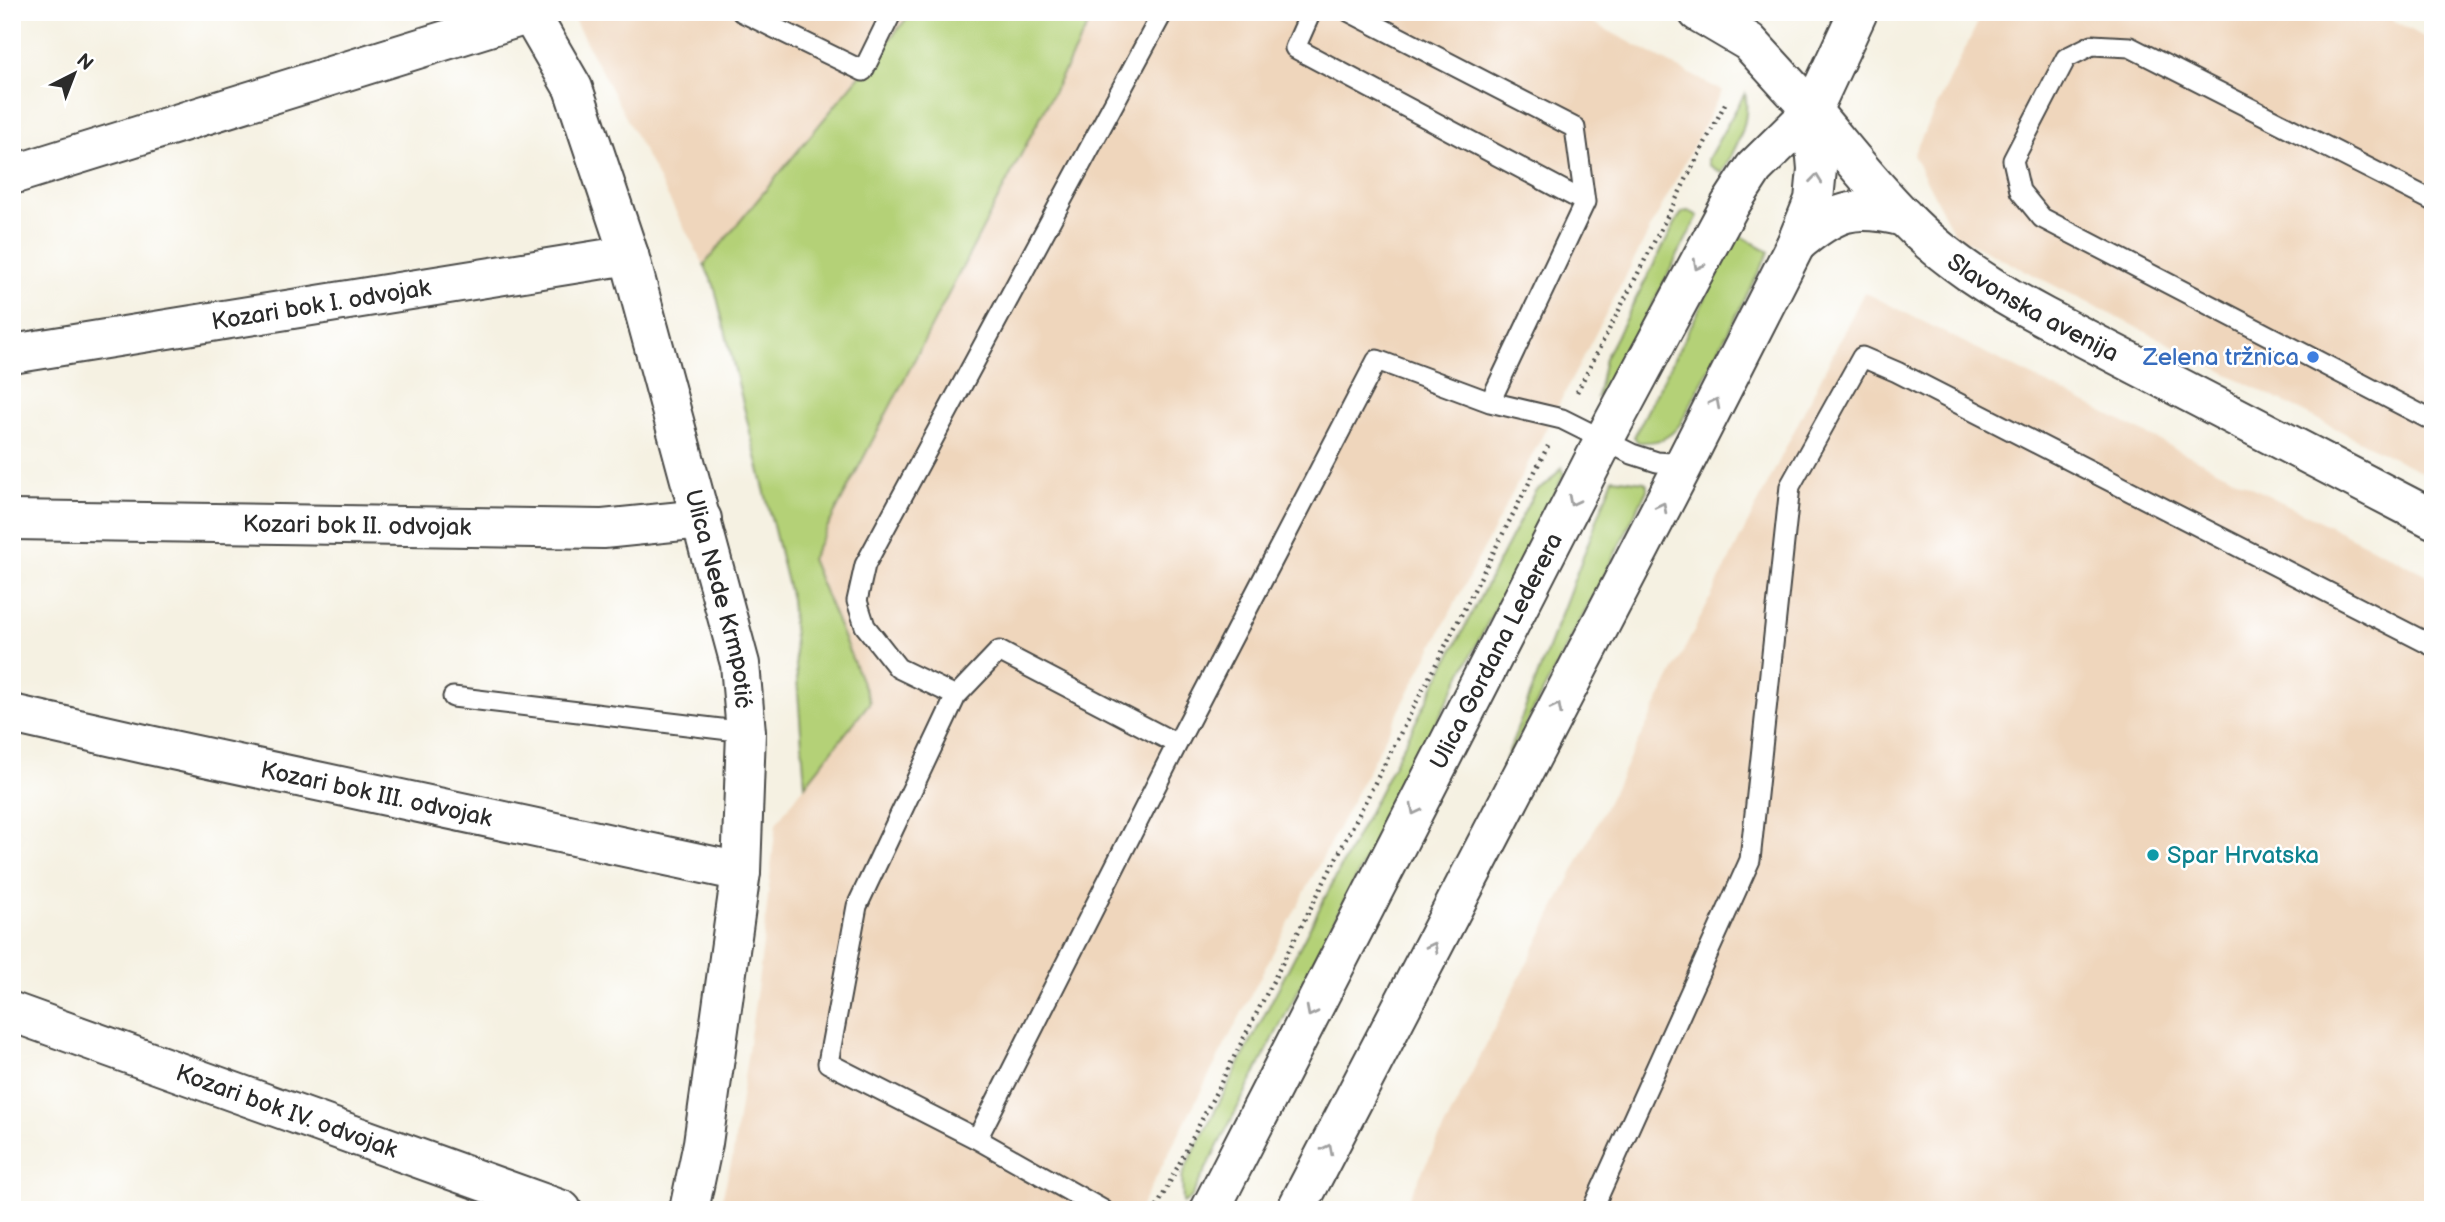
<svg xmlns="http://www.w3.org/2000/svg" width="2445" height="1222" font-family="'Balsamiq Sans',sans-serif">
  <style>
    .built { fill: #efd6bc }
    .green { fill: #b4d177; stroke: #707e51; stroke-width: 2 }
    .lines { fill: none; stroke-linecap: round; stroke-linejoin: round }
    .service-casing { stroke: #494946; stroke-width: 23 }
    .minor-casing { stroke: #494946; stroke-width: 42 }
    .tertiary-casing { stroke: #494946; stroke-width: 42 }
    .path { stroke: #494946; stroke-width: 4.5; stroke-dasharray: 2 5; stroke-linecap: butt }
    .service { stroke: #fff; stroke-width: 19 }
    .minor { stroke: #fff; stroke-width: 38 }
    .tertiary { stroke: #fff; stroke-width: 38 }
    .oneway { stroke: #a0a0a0 }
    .shop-dot { fill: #3f7fe0; stroke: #fff; stroke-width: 2.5 }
    .culture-dot { fill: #0f9aa8; stroke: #fff; stroke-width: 2.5 }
    .labels { text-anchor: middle; stroke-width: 5; stroke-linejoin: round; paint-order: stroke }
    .street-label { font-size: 24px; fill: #2b2b2b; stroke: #fff }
    .shop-label { font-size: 24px; fill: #366cbe; stroke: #fff; text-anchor: end }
    .culture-label { font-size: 24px; fill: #0d838f; stroke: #fff; text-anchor: start }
  </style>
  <rect width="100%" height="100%" fill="#fff"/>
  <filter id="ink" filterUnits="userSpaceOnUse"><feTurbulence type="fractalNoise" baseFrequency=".0143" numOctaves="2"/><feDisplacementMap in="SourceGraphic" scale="14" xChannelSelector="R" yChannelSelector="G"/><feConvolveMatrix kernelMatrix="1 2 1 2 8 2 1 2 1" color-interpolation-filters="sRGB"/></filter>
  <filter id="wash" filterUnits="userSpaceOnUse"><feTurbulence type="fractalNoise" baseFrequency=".00686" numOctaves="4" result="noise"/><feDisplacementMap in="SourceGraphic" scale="28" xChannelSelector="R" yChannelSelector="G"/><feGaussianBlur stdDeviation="1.57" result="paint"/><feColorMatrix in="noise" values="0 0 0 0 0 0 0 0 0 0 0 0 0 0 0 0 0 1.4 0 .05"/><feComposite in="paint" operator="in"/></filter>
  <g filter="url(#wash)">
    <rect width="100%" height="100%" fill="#f5f1e2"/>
    <path class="built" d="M570,12H912L704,265Z
      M1095,12H1573L1722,91L1139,1210H719L732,1160L761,961L776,823L869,702L811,559Z
      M1983,12H2378L2433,42V478L1955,235L1913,155Z
      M1864,292L2433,578V1210H1403Z"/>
    <path class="green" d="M912,12H1095L811,559L870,702L805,785L791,599L714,285L704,265Z
      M1745,93C1751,123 1736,147 1722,173L1709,165L1708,159Z
      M1689,211L1698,216L1611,385L1604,393L1597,397L1605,358L1678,218L1683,212Z
      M1738,234L1769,252L1681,423C1669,439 1658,443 1638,442L1634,437Z
      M1562,467L1564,475L1191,1198L1183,1203L1182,1178L1187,1165L1535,491L1549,482Z
      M1613,478L1644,482L1647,485V490L1605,574L1502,769Z"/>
  </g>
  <g filter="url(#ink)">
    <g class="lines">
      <g class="service-casing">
        <path id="service" d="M742,12L863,71L892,12
          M1311,12L1295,48L1585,202
          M1350,12L1575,128L1585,202L1490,402
          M2433,201L2130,47L2092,45L2066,58L2013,160L2020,191L2042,218L2433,421
          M956,696L898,668L865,626L857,601L865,565L1163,12
          M453,697L746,732
          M977,1139L1177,744L1377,360L1490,402L1562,419L1632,454L1657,462L1684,464
          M1103,1210L977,1139L828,1063L857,906L956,696L999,651L1177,744
          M1592,1210L1750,860L1790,486L1862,357L1897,372L2433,646"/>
      </g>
      <g class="minor-casing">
        <g id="minor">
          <path id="s1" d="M529,12L573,88L629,255L740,664L746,732L741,872L703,1143L689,1210"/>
          <path d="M1698,12L1749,42L1812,111"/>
          <path d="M12,175L530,14"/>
          <path id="s2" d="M12,354L629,255"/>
          <path id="s3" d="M12,520L603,529L702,519"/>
          <path id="s4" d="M12,714L149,745L741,872"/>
          <path id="s5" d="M12,1012L562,1210"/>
        </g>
      </g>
      <g class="tertiary-casing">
        <g id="tertiary">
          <path id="s6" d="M1812,111C1842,146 1871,184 1904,217C1944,259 1993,290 2044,317L2433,519"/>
          <path d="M1796,244C1835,211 1853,204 1904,217"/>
          <path id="s7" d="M1210,1210L1604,440L1730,205L1754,168L1812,111L1858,12"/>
          <path d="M1296,1210L1684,464L1796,244L1814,200L1817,169L1812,111"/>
        </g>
      </g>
      <path class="path" d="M1577,392L1727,100
        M1157,1207L1548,446"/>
      <use href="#service" class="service"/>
      <use href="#minor" class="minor"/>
      <use href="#tertiary" class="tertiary"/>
    </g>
    <defs><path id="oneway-chevron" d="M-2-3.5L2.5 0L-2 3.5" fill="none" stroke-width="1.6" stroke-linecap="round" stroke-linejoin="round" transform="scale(1.75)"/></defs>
    <g class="oneway">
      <use href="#oneway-chevron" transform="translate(1816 179) rotate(-84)"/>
      <use href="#oneway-chevron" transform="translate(1698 265) rotate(118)"/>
      <use href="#oneway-chevron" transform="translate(1715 403) rotate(-63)"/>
      <use href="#oneway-chevron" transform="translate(1573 501) rotate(117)"/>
      <use href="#oneway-chevron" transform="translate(1662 507) rotate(-63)"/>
      <use href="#oneway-chevron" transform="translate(1557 708) rotate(-63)"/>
      <use href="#oneway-chevron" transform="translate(1415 810) rotate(117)"/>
      <use href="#oneway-chevron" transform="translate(1433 947) rotate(-63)"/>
      <use href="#oneway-chevron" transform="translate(1311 1012) rotate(117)"/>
      <use href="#oneway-chevron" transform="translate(1328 1149) rotate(-63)"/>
    </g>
  </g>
  <circle class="shop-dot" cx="2313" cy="357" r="7"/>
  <circle class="culture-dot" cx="2153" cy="855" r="7"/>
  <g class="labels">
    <g class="street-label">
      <text dy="8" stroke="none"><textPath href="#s2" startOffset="313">Kozari bok I. odvojak</textPath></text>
      <text dy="8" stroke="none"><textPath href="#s6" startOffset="299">Slavonska avenija</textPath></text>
      <text dy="8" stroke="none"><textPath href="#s3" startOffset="345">Kozari bok II. odvojak</textPath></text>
      <text dy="8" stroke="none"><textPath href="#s1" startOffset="620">Ulica Nede Krmpotić</textPath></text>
      <text dy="8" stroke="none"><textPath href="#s7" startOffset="628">Ulica Gordana Lederera</textPath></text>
      <text dy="8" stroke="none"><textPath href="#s4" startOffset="373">Kozari bok III. odvojak</textPath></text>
      <text dy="8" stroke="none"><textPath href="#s5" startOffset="292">Kozari bok IV. odvojak</textPath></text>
    </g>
    <g class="shop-label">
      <text x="2299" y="365">Zelena tržnica</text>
    </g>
    <g class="culture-label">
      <text x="2167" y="863">Spar Hrvatska</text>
    </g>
  </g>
  <rect width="2445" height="1222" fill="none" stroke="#fff" stroke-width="42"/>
  <g transform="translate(74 74) rotate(42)" stroke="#ffffff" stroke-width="5" paint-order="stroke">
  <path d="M0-5L12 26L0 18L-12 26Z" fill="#2b2b2b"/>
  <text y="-10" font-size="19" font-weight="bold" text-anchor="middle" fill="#2b2b2b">N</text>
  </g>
</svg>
